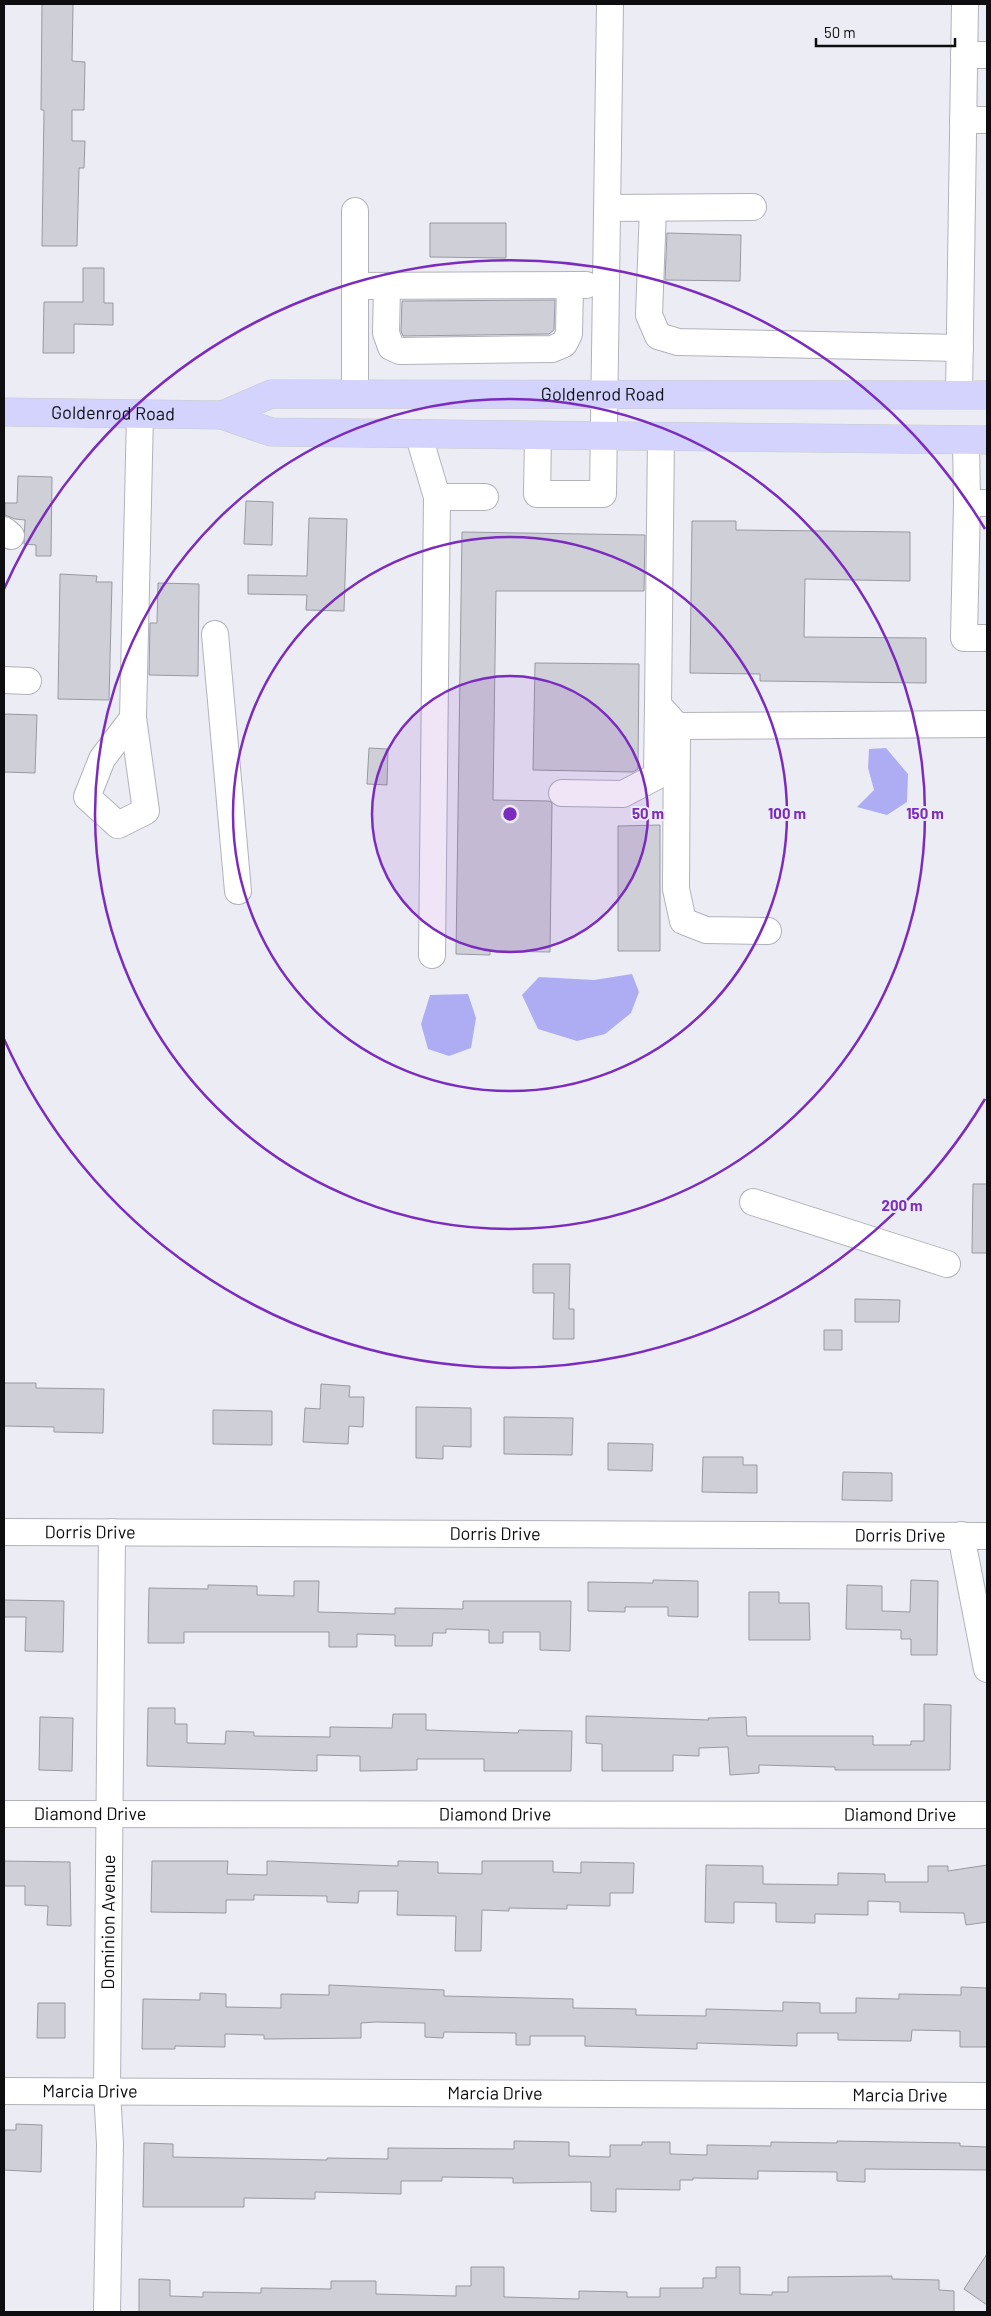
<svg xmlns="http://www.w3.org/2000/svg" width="991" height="2316" font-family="Barlow,sans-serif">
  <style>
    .water { fill: #aeadf3 }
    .building { fill: #cfcfd8; stroke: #9899a1 }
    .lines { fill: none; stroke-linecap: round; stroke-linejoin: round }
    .minor-casing { stroke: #b2b2bb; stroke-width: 28 }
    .major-casing { stroke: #cacacb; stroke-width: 29 }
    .minor { stroke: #fff; stroke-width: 26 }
    .major { stroke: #d3d3fd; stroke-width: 28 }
    .ring { fill: none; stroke: #7b2cbf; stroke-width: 2.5 }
    .labels { text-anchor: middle; stroke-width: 4; stroke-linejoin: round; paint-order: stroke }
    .street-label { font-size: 18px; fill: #0e0e11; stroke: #ececf5 }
    .centre { fill: #7b2cbf; stroke: #ececf5; stroke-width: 2.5 }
    .ring-label { font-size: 15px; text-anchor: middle; font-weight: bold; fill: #7b2cbf; stroke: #ececf5; stroke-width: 4; stroke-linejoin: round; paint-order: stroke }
  </style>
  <rect width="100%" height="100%" fill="#ececf5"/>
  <path class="water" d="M886,748L908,774L907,802L887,815L857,807L874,790L868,768L869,749Z
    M632,974L639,992L631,1013L605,1034L577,1041L538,1029L522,995L539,977L594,980Z
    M468,994L476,1018L471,1048L449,1056L428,1049L421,1024L430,995Z"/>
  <path class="building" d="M42,4H73L72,61L85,62L84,110H72V141H85L84,168H79L77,246H42L44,110H41Z
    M430,223H506V258L430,257Z
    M667,233L741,235L740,281L665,280Z
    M83,268H104V303H113V325L74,324V353H43L44,302H83Z
    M555,300L554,330L549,334L403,336L401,331L402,301Z
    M18,476L52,477L51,556H36V545L24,544L25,520L15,519L5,515V503H17Z
    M246,501L273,502L272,545L244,544Z
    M309,518L347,519L344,611L306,610L307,595L248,594V575L307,576Z
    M692,521H736V530L910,532V581L805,579L804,637L926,638V683L760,681V674L690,673Z
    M462,532L645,535L644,591H496L493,800L549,801L552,803L550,952L490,951V955L456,954Z
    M60,574L97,576L96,582H112L109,700L58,699Z
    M158,583L199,584L198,676L149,675L150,623H157Z
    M535,663L639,664L638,769L633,772L533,770Z
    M4,714L37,715L35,773L4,772Z
    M369,748L388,749L387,785L367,784Z
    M660,825V951H618V826Z
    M973,1184H987V1253H972Z
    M533,1264H570L569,1309H574V1339H553L554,1293H533Z
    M855,1299L900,1300L899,1322H855Z
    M824,1330H842V1350H824Z
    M4,1383H36V1388L104,1389L103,1433L54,1432V1427L4,1426Z
    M321,1384L350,1386L349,1397H364L363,1427L349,1426L348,1444L303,1442L305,1408L320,1409Z
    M416,1407L471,1408V1447L443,1446V1459L416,1458Z
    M213,1410L272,1411V1445L213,1444Z
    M504,1417L573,1418L572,1455L504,1454Z
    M608,1443L653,1444L652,1471L608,1470Z
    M703,1457H743V1465H757V1493L702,1492Z
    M843,1472L892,1473V1501L842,1500Z
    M653,1580L698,1581V1617L668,1616V1607H625V1612L588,1611V1582L653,1583Z
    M911,1580L938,1581L937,1655H911V1639H901V1630L846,1629L847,1585L882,1586V1611L910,1612Z
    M294,1581H319L318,1612L395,1614V1608L463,1609V1601H571L570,1651L540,1650V1632H503V1643H489V1630L446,1629V1633H433L432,1646H395V1635L357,1634V1647H329V1632H184V1643H148L149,1588L208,1589V1585L257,1586V1595L294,1596Z
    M749,1592H779V1603H809L810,1640H749Z
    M4,1600L64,1601L63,1652L25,1651L26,1617H4Z
    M924,1704L951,1705L950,1770H835V1767L759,1765V1773L730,1775L728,1747L699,1748V1756L673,1755V1771H602V1744L586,1743V1716L709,1720L708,1718L746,1717L747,1736H873V1745H911V1741H924Z
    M148,1708H175V1724H187V1743L225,1744L226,1731L254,1732V1736L330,1737V1727L392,1728L393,1714H426V1730L518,1733L519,1730L572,1731L571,1771H484V1759H417V1770L360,1771V1756L317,1755V1771L147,1766Z
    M40,1717L73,1718L72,1771L39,1770Z
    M4,1861L70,1862L71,1926L47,1925L48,1906L25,1905V1886H4Z
    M152,1861H228L227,1874L267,1875V1861L398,1866V1861L438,1862V1873L482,1874V1861H553V1872L581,1873V1862L634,1863L633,1893H610V1906L567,1905V1909L509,1908V1911L482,1910L481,1951H455L456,1916L397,1915L398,1891H359L358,1903L327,1902V1896L254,1895V1900H226V1913L151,1912Z
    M706,1865L763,1866V1884L838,1885V1873L885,1874V1882H928V1866H948V1871L987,1865V1922L966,1925L964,1913L900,1912V1902L868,1901V1915L815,1914V1923L776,1922V1903L734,1902V1923L705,1922Z
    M329,1985L444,1990V1996L573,1999V2008L636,2009V2015L706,2016V2009L783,2011V2002L820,2003V2013H856V1998L899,1999V1994L961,1995V1987L987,1988V2047H960V2031L912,2030L911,2041L838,2040V2033H797V2046L697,2043V2049L585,2046V2036H530V2045H516V2033L444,2032L443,2038L425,2037V2023L376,2022L361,2023V2038L264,2039V2035L225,2034V2047L175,2046V2049H142L143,1999L200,2000V1993L226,1994V2007L281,2008V1994L329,1995Z
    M38,2003H65V2038H37Z
    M16,2124L42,2125L41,2172L4,2170V2130H16Z
    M514,2141L569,2142V2156L610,2157V2145H642V2142H670V2154L707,2155V2145L771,2146V2142L837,2143V2141L960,2143V2146L987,2147V2170L865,2169V2182L837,2181V2172L758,2171V2179L693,2178V2180H680V2190L616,2189V2212L591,2211V2182L513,2183V2178L442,2177V2181H401V2194L315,2192V2199L244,2198V2207H143L144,2143L173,2144V2157L327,2160V2158L388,2159V2148L514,2149Z
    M987,2254V2305L964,2289Z
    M471,2267H504V2297L579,2299V2291L627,2292V2297H660V2288H703V2278H716V2267H740V2294L772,2295V2292H788V2277L892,2276V2279L939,2280V2290L954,2291V2312H139V2279L170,2280V2296L203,2297V2292L261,2293V2288L331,2289V2281H376V2294L456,2296V2286H471Z"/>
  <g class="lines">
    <g class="minor-casing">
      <g id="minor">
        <path d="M964,55H987"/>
        <path d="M963,120H987"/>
        <path d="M608,208L753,207"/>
        <path d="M653,208L649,315L658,336L678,342L960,348"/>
        <path d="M355,211V394"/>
        <path d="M355,286L586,285"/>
        <path d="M387,286L386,333L391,347L400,351L552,349L564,344L569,334L570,285"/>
        <path d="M959,395L965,4"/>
        <path d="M418,433L437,497L432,955"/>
        <path d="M538,435L537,494H603L610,4"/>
        <path d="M661,436L658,705L677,726L987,724"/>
        <path d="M966,440L967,503H987"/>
        <path d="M437,497H485"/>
        <path d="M967,503L964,638H987"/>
        <path d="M4,530L11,536"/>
        <path d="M215,634L238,891"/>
        <path d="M4,680L28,681"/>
        <path d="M133,718L146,811L118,825L87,797L102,759L133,718L140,414"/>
        <path d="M677,726L676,889L683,921L706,930L768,931"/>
        <path d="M562,793L623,794L657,776L658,705"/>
        <path d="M753,1202L947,1264"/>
        <path id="s1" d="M4,1532L987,1536"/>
        <path d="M961,1535L987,1669"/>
        <path id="s2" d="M4,1814L987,1815"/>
        <path id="s3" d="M4,2091L987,2096"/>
        <path id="s4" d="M107,2312L110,2144L107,2091L112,1532"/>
      </g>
    </g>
    <g class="major-casing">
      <g id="major">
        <path id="s5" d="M4,412L222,415L271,432L987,440"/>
        <path id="s6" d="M222,415L271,394L987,395"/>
      </g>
    </g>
    <use href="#minor" class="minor"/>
    <use href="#major" class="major"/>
  </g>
  <circle cx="510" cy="814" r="138" fill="#7b2cbf" fill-opacity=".12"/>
  <g class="ring">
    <circle cx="510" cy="814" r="138"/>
    <circle cx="510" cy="814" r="277"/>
    <circle cx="510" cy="814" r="415"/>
    <path d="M985 1099A554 554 0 0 1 4 1039M4 589A554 554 0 0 1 985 529"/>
  </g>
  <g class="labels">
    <g class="street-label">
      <text dy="6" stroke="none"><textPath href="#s6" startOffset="385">Goldenrod Road</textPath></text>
      <text dy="6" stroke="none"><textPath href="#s5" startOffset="109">Goldenrod Road</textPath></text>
      <text dy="6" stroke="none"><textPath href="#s1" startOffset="86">Dorris Drive</textPath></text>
      <text dy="6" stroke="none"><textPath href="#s1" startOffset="491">Dorris Drive</textPath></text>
      <text dy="6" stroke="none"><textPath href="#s1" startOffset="896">Dorris Drive</textPath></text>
      <text dy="6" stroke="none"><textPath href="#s2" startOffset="86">Diamond Drive</textPath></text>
      <text dy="6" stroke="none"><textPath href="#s2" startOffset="491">Diamond Drive</textPath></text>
      <text dy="6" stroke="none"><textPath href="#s2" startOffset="896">Diamond Drive</textPath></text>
      <text dy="6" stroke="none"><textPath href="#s4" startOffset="390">Dominion Avenue</textPath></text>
      <text dy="6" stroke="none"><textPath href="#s3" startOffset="86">Marcia Drive</textPath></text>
      <text dy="6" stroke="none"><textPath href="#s3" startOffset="491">Marcia Drive</textPath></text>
      <text dy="6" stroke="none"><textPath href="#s3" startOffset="896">Marcia Drive</textPath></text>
    </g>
  </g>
  <circle cx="510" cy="814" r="8" class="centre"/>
  <g class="ring-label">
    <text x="648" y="819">50 m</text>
    <text x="787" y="819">100 m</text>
    <text x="925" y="819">150 m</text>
    <text x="902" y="1211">200 m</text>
  </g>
  <rect width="991" height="2316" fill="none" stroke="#0e0e11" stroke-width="10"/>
  <path d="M816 38v8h139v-8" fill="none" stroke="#0e0e11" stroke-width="2.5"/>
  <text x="824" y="38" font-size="15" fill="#0e0e11" stroke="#ececf5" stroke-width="4" paint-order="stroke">50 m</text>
</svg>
